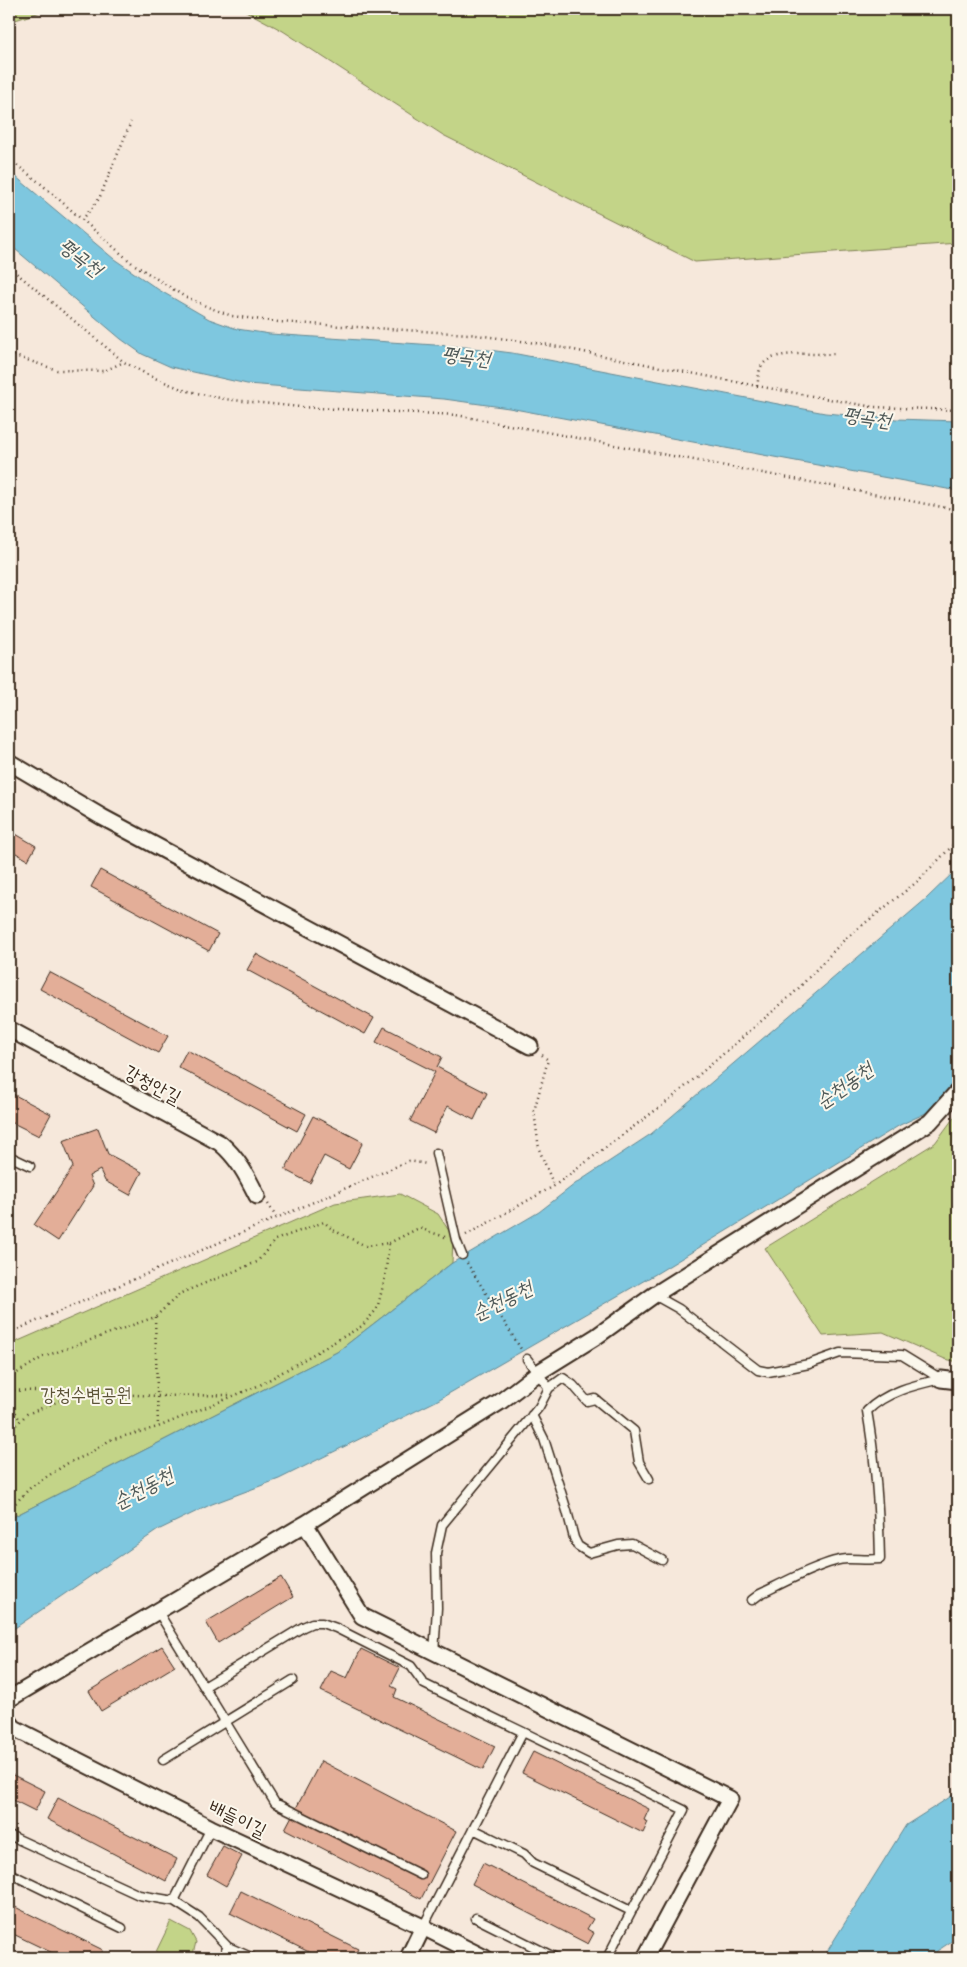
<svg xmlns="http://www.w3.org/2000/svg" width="967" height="1967" font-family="'Shantell Sans','Poor Story',sans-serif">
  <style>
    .green { fill: #c3d488; stroke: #7f7f53 }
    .water { fill: #7ec7df; stroke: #638892 }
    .building { fill: #e3ae98; stroke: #3b2a1e }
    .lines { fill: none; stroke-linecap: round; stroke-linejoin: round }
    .service-casing { stroke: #3b2a1e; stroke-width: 11 }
    .minor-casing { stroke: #3b2a1e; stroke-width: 19 }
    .path { stroke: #3b2a1e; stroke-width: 2.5; stroke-dasharray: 1 4; stroke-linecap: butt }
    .service { stroke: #fbf7ec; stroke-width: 8 }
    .minor { stroke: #fbf7ec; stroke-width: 15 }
    .labels { text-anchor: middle; stroke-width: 4; stroke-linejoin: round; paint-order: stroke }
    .street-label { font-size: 19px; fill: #3b2a1e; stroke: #fbf7ec }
    .park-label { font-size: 19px; fill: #5d5438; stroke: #fbf7ec }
    .water-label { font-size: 20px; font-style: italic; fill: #4f5958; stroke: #fbf7ec }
  </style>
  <rect width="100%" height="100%" fill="#f6e8db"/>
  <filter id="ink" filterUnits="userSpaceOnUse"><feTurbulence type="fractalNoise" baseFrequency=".02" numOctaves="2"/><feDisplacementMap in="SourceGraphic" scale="10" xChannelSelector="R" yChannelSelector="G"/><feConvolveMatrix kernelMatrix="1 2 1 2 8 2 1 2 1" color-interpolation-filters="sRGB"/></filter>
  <g filter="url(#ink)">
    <path class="green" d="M9,9H50L9,22Z
      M242,9H958V243L695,262L443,135L283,31Z
      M958,1112V1362L945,1359L883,1332L823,1336L765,1248L935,1143Z
      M400,1194L438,1214L453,1237L452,1263L337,1352L9,1519V1345L335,1203Z
      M171,1921L190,1931L196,1942L192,1958H153Z"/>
    <path class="water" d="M9,171L114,259L159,290L209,319L237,329L270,334L465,347L512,353L825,413L896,419L958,421V491L509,408L444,399L247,384L171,367L142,354L121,339L9,244Z
      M958,868V1077L926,1113L900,1125L659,1272L436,1401L279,1479L212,1504L158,1530L9,1632V1519L337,1352L452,1263L539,1212L575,1184L651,1134L926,899Z
      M958,1792V1937L937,1951L933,1958H823L906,1825Z"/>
    <path class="building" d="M9,830L36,846L28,860L9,849Z
      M100,870L218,934L209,951L91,887Z
      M256,954L374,1018L365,1034L247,970Z
      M49,972L168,1036L158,1053L40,989Z
      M384,1027L442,1057L437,1067L487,1093L474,1120L448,1106L434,1133L410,1121L435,1072L376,1042Z
      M187,1050L306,1114L297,1131L178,1067Z
      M9,1092L51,1114L39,1136L9,1121Z
      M313,1116L363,1142L349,1169L324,1156L310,1183L285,1170Z
      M98,1128L108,1154L142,1172L130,1195L105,1181L100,1170L89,1176L93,1186L58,1241L34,1225L73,1167L63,1141Z
      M281,1577L293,1597L218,1643L206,1622Z
      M162,1646L175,1666L101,1711L89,1691Z
      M361,1649L400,1668L391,1686L397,1689L394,1697L495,1746L483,1770L321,1691L331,1671L347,1678Z
      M533,1752L649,1809L644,1820L648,1822L643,1833L522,1773Z
      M321,1761L456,1831L421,1899L285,1829Z
      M9,1773L45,1791L35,1811L9,1798Z
      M58,1798L177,1859L166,1881L47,1819Z
      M223,1846L242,1856L226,1886L207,1875Z
      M483,1863L593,1919L587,1929L594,1933L588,1944L472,1884Z
      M241,1891L358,1949L353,1958H321L230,1913Z
      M9,1904L103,1950L99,1958H63L9,1932Z"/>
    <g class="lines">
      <g class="service-casing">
        <path id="service" d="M436,1153L456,1240L462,1255
          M9,1156L30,1166
          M654,1295L679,1309L758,1370L768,1372L809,1364L840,1353L902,1355L941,1379C915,1385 887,1391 867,1411C876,1462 879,1507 880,1559C869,1560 859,1559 848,1559C827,1559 781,1584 760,1594L752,1600
          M549,1388L563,1378L573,1385L587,1401L595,1399L634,1431L639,1462L649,1479
          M532,1415L544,1439L567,1511L574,1538L578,1546L589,1553L618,1545L632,1544L662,1560
          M157,1610L275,1803L421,1875
          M434,1653L437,1608L436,1553L442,1525L539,1407L549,1388L527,1359
          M204,1687L303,1627L312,1623H322L336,1628L411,1666L424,1684L684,1810L607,1958
          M163,1760L293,1680
          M473,1829L524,1854L533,1863L631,1911
          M9,1835L139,1895L174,1901L199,1917L228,1947L222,1958
          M9,1873L122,1928
          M174,1901L211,1828
          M476,1918L556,1958
          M423,1927L523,1732
          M228,1947L253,1958"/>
      </g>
      <g class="minor-casing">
        <path id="minor" d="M9,762L102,817L530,1046
          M9,1029L220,1143C238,1158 247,1176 257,1196
          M941,1379L958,1381
          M305,1524L500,1402L539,1372L597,1336L654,1295L930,1122L958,1091
          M9,1699L305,1524L362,1616L730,1799L645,1958
          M9,1721L14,1728L211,1828L423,1927L408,1958
          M423,1927L485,1958"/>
      </g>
      <path class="path" d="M9,159L40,183L132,263L182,295L208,307L232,316L278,322L469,334L543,344L757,386C759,378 758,368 764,363C777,350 815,355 834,354
        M82,220L99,199L131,122
        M9,267L124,362L150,376L184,390L224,399L300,407L456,415L958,510
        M9,354L57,370L104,371L124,362
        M757,386L873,407L958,410
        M542,1055L548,1060L534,1111L539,1149L554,1186
        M268,1204L276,1217
        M466,1235L554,1186L672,1098L794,993L845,939L918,881L958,840
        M389,1243L419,1228L445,1237
        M467,1263L521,1349
        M155,1317L158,1427
        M9,1333L409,1161L427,1164
        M9,1378L43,1357L155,1317L181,1293L257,1262L275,1240L324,1222L333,1230L366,1246L389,1243L385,1278L377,1309L362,1326L260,1385L158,1427L110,1440L87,1455L68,1463L31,1487L9,1510
        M9,1390L87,1393
        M9,1399L20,1421
        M9,1432L27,1414L69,1397L94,1393L157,1396L231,1395"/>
      <use href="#service" class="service"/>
      <use href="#minor" class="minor"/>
    </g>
  </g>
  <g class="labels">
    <g class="street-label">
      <text transform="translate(153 1084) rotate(28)" y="7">강청안길</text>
      <text transform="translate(238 1818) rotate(26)" y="7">배들이길</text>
    </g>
    <g class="park-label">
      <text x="86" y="1401">강청수변공원</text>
    </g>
    <g class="water-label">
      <text transform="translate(81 257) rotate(38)" y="7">평곡천</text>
      <text transform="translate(466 356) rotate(7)" y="7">평곡천</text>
      <text transform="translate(867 417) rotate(8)" y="7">평곡천</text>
      <text transform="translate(844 1085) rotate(-35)" y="7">순천동천</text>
      <text transform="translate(502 1300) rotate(-26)" y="7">순천동천</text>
      <text transform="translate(143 1488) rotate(-28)" y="7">순천동천</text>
    </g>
  </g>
  <rect width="967" height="1967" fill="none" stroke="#fbf7ec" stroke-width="30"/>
  <rect x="15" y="15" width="937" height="1937" fill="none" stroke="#3b2a1e" stroke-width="2" filter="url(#ink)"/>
</svg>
